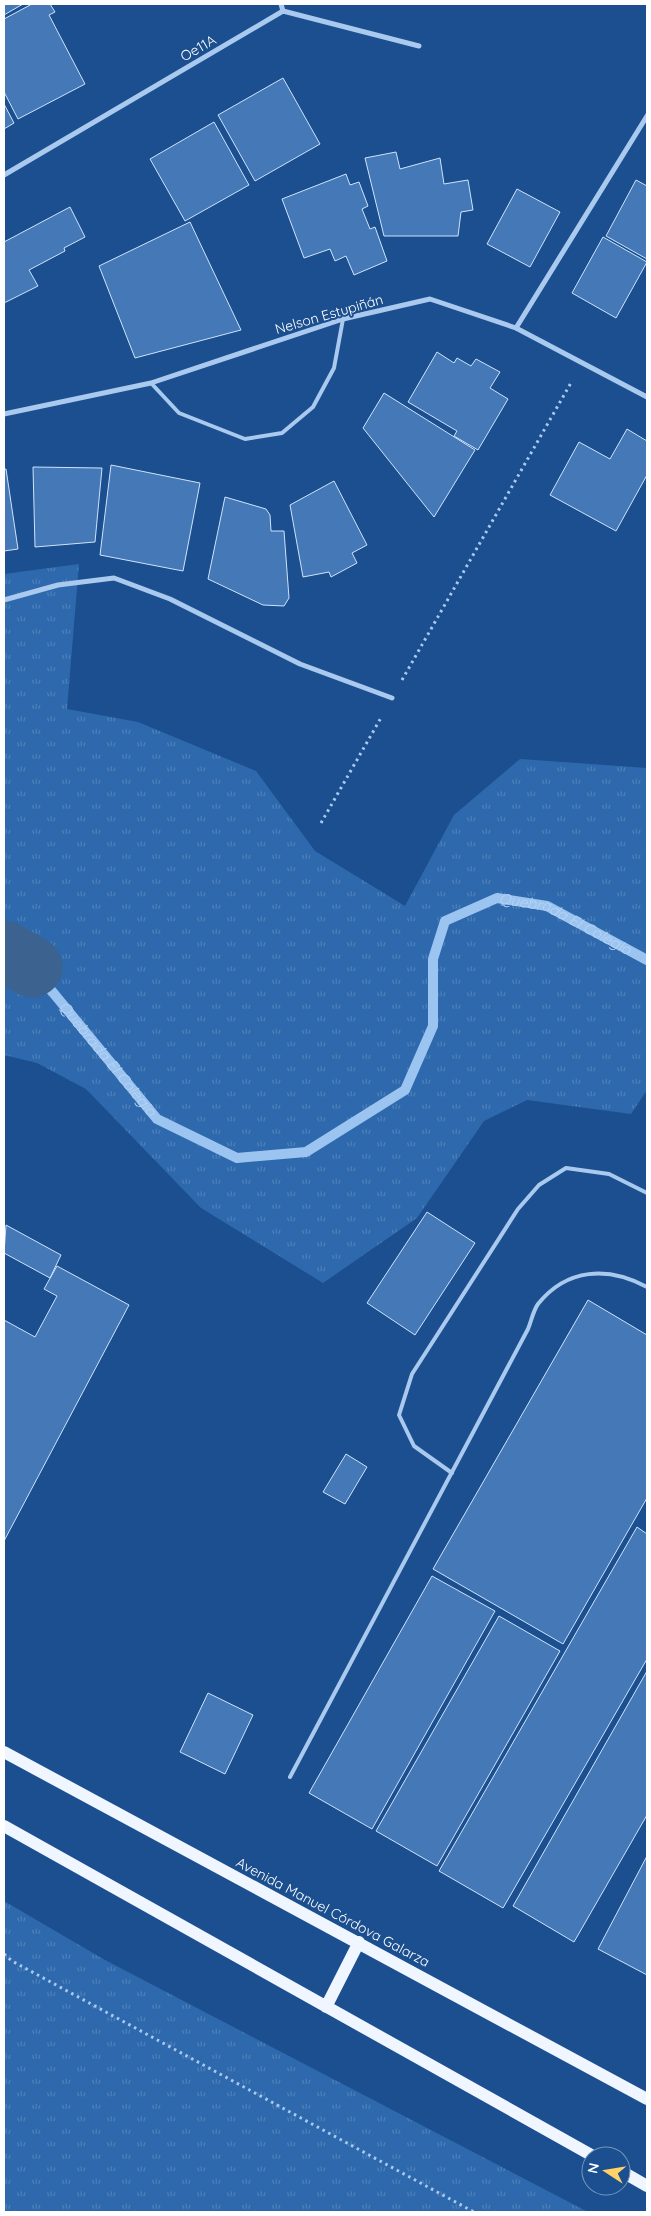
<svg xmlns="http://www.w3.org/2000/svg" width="651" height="2216" font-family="Quicksand,sans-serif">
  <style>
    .grass { fill: url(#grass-tufts) }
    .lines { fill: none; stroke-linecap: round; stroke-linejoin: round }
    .stream { stroke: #9cc4f0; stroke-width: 10 }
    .river { stroke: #3c6290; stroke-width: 61 }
    .building { fill: #4478b7; stroke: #cfe3fa }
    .path { stroke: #a9c9ee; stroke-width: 3; stroke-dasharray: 2.5 4; stroke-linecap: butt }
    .lane { stroke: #a9c9ee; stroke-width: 4 }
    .street { stroke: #a9c9ee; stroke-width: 5 }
    .primary { stroke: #f0f6ff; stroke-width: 12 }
    .labels { text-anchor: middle; stroke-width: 4; stroke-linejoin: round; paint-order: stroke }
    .street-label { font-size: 14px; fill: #fff; stroke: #1b4f8f }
    .water-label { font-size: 15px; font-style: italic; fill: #b5d3f5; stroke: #1b4f8f }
  </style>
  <defs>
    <pattern id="grass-tufts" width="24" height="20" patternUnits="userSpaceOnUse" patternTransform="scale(1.25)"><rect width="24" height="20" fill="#2e69ad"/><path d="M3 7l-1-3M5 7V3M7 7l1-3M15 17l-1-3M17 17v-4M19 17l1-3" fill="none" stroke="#4d80b9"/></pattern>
  </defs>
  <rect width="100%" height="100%" fill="#1b4f8f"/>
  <path class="grass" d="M79,564L67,709L138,722L256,771L315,851L405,906L454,815L520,759L647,768V1090L631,1114L527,1100L484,1121L417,1218L323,1283L201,1208L86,1089L37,1063L4,1055V574Z
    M4,1901L105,1960L588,2212H4Z"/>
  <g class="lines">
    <path class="stream" id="s1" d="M32,967L157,1119L237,1158L306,1152L405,1090L433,1026V959L445,921L497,898L547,906L647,960"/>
    <path class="river" d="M4,951L32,967"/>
  </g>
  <path class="building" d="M4,4H23L4,15Z
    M32,4H50L55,12L49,15L85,84L18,119L4,92V19Z
    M283,78L320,144L255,181L218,115Z
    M4,104L14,123L4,129Z
    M214,122L249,185L185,221L150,159Z
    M396,152L400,169L440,158L444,184L468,180L473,210L461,212L458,236H384L365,158Z
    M346,174L350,185L359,182L368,206L362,209L370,229L375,227L387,261L354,275L346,256L335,261L330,249L304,258L282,199Z
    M636,180L647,186V259L606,236Z
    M517,189L560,212L530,267L487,244Z
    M70,207L85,237L64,248L65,251L29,270L38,286L4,303V242Z
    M190,222L241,330L135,358L99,266Z
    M603,237L647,262L616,318L572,293Z
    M437,352L454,363L457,358L471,366L476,359L500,372L490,388L508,399L478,450L454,436L457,431L408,402Z
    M384,393L475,450L434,517L363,428Z
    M627,429L647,441V475L616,531L550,495L579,442L610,459Z
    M111,465L200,483L183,571L100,555Z
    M33,467L102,468L95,542L35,547Z
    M4,469H6L18,549L4,551Z
    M334,481L367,545L352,553L357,563L331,577L329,572L303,577L290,505Z
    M225,497L266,509L270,515L271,531H284L289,598L284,606L263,605L208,579Z
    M427,1212L475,1243L415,1335L367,1303Z
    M6,1225L61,1255L50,1278L4,1253Z
    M57,1266L129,1305L4,1541V1320L35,1337L57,1296L44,1289Z
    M588,1300L647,1335V1498L563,1644L433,1569Z
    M346,1454L367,1467L345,1504L323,1492Z
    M637,1527L647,1534V1659L503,1908L439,1871Z
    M432,1576L495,1611L372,1829L309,1793Z
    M499,1616L560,1651L437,1866L376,1831Z
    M647,1671V1815L574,1942L513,1906Z
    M208,1693L253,1715L225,1774L180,1752Z
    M647,1856V1975L598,1949Z"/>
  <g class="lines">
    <path class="path" d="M402,680L572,381
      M321,823L382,716
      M4,1954L12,1961L474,2212"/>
    <path class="lane" d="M151,383L179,413L245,439L282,433L313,407L334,368L343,319
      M452,1473L414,1446L399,1415L412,1374L518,1209L539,1185L566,1168L609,1174L647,1193
      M290,1777L528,1329C531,1322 533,1311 538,1304C567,1268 608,1266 647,1287"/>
    <path class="street" d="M281,4L283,11
      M4,175L283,11L419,46
      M516,328L647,116
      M4,414L151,383L343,319L430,299L516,328L647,397
      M4,600L58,585L114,578L170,599L300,664L392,698"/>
    <path class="primary" d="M4,1752L647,2099
      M4,1826L593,2156
      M326,2007L359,1942
      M621,2171L647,2186"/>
  </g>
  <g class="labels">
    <g class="street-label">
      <text transform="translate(198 48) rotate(-30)" y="5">Oe11A</text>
      <text transform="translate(329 314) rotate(-16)" y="5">Nelson Estupiñán</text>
      <text transform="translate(333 1912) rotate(28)" y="5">Avenida Manuel Córdova Galarza</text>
    </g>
    <g class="water-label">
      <text dy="5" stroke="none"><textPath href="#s1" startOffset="779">Quebrada El Colegio</textPath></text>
      <text dy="5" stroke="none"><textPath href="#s1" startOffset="119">Quebrada El Colegio</textPath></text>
    </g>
  </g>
  <rect width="651" height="2216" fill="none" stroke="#ffffff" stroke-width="10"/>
  <g transform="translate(606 2171) rotate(282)"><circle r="24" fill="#1b4f8f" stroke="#7695bc"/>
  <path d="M0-4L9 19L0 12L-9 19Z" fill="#ffd166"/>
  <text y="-8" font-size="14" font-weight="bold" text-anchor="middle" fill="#ffffff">N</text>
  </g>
</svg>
